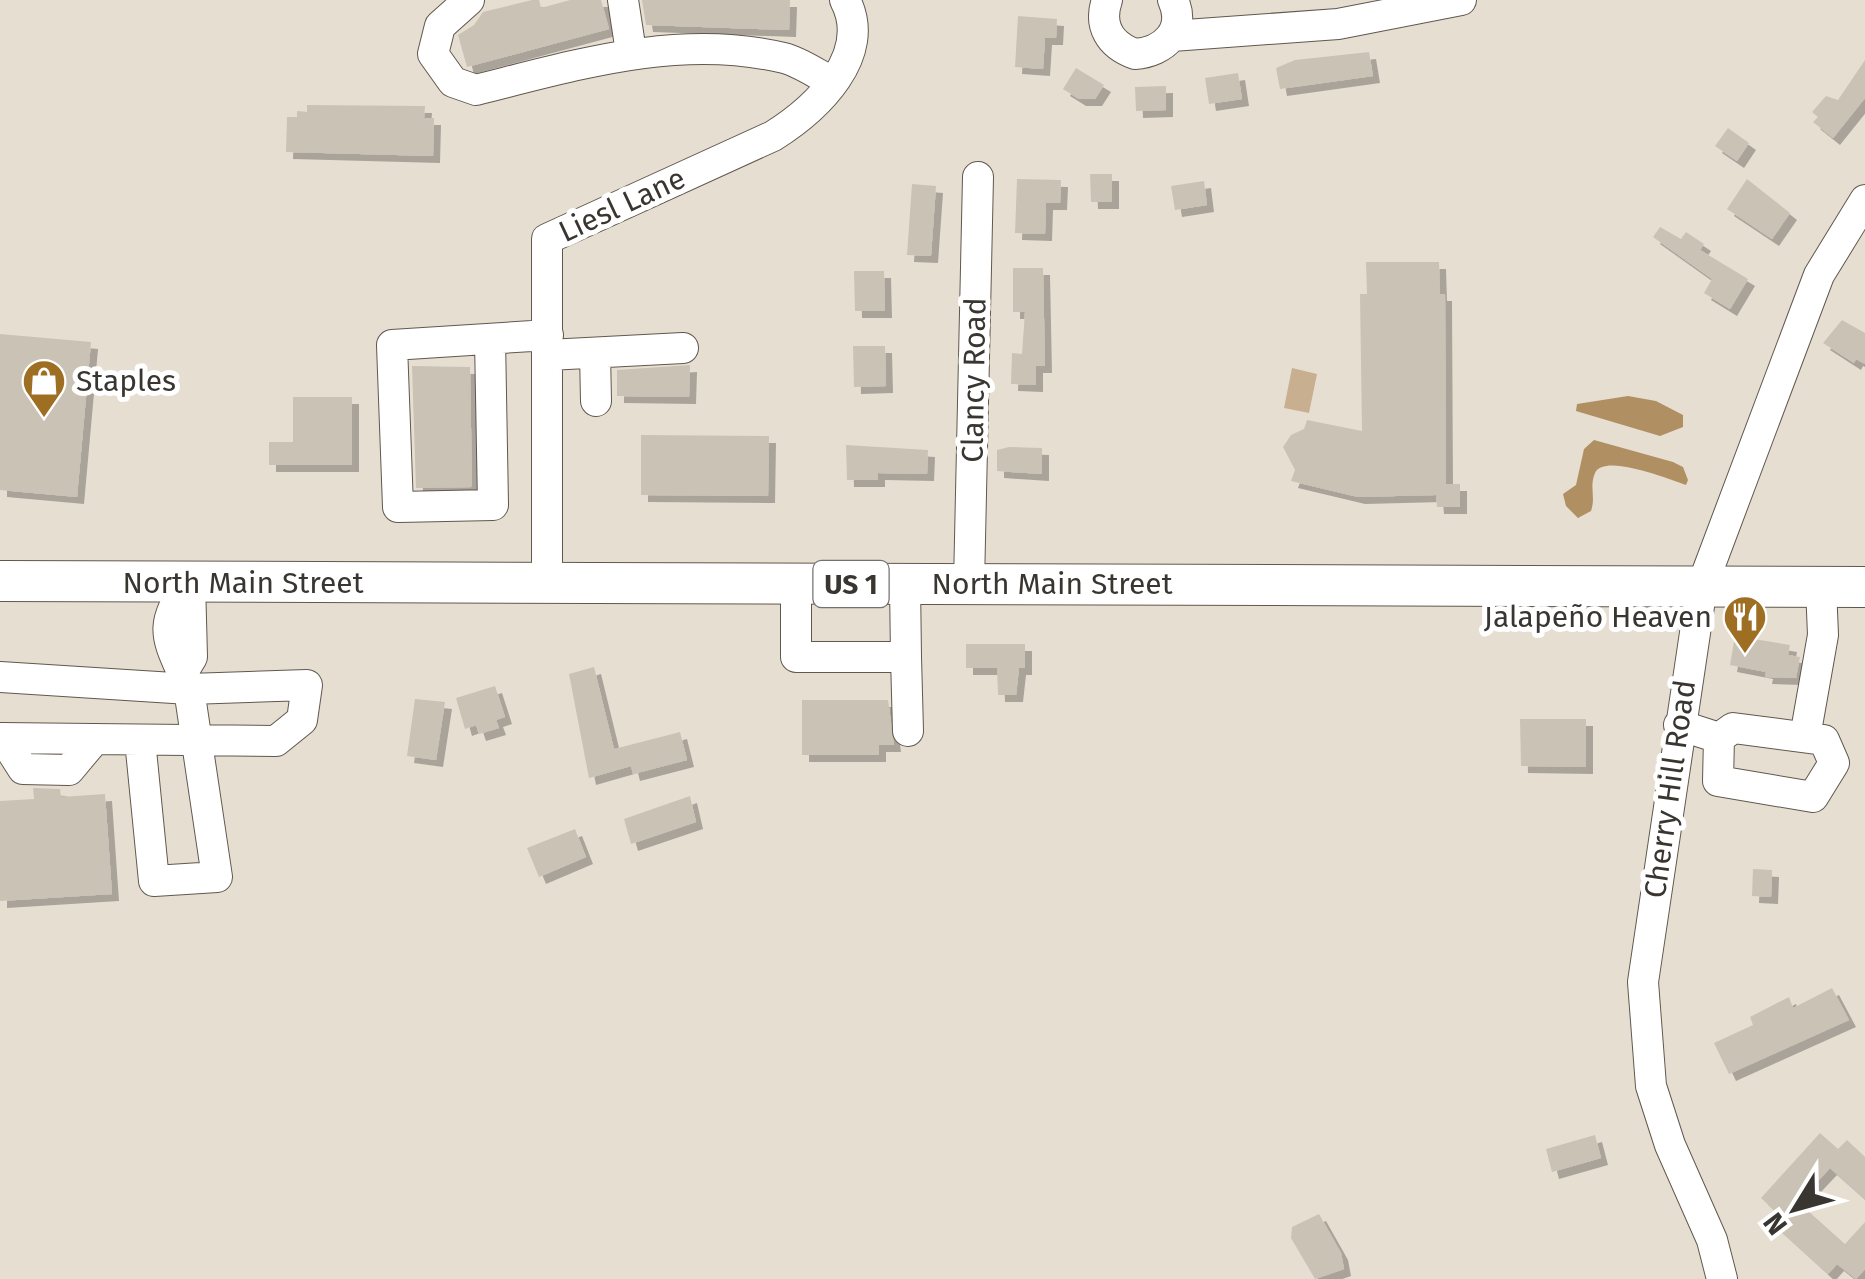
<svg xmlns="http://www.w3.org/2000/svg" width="1865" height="1279" font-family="'Fira Sans',sans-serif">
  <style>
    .green { fill: #c7af90 }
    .water { fill: #b08f62 }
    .building { fill: #cbc2b6; filter: url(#shadow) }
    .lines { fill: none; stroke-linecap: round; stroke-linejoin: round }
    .minor-casing { stroke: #60584e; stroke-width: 32 }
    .major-casing { stroke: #60584e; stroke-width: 42 }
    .minor { stroke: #fff; stroke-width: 30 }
    .major { stroke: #fff; stroke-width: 40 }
    .labels { text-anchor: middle; stroke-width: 10; stroke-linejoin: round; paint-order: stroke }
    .shield { fill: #fff; stroke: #74726f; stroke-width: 2.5 }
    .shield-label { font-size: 28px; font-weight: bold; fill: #393631 }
    .street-label { font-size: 30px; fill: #393631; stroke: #fff }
    .poi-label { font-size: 30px; fill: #393631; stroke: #fff; text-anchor: start }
  </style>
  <defs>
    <filter id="shadow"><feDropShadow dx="7" dy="7" stdDeviation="0" flood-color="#0004"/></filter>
  </defs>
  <rect width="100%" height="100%" fill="#e7ded2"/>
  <path class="green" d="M1292,368L1317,374L1309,413L1284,408Z"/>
  <path class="water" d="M1628,396L1656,401L1683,415V427L1660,436L1576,411L1577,404Z
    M1594,440L1673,462L1683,467L1688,480L1686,485C1668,479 1604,453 1595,473C1589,487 1596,497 1591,511L1578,518L1566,506L1563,494L1576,485L1584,449Z"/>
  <path class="building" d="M532,0H539L541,8L570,0H601L609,29L467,67L458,35L474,25L483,12Z
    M642,0H790L789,30L646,25Z
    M1018,16L1057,19L1056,38H1045L1043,69L1015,67Z
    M1369,52L1373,76L1280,89L1276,68L1295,60Z
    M1865,60V98L1833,138L1813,122L1818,117L1812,112L1826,96L1838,100Z
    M1076,68L1104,85L1095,99H1079L1063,89Z
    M1238,73L1242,99L1209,104L1205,78Z
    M1166,86V110L1136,111L1135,87Z
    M307,105L425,106L424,118H434L433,156L286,152L287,117H297V111L307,112Z
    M1728,128L1749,143L1737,161L1715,146Z
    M1090,174H1112V202H1091Z
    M1017,179L1061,180L1060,203H1046L1045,234L1015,233Z
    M1747,179L1790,213L1772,239L1727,209Z
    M1204,181L1207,205L1175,210L1171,186Z
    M912,184L936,186L931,256L907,255Z
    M1660,227L1681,239L1686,232L1704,244L1700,250L1748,279L1730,309L1704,293L1712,279L1653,237Z
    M1366,262H1439L1440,294H1445L1446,484H1460V507H1437L1436,495L1358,497L1291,481L1295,470L1283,447L1291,435L1304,429L1307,420L1362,431L1360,294H1367Z
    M1013,268H1043L1045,366H1036V385L1011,384L1012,353L1022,354L1025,312H1013Z
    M854,271H884L885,311H855Z
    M1842,320L1865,333V364L1856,359L1854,363L1823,343Z
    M0,334L91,342L77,497L0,490Z
    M853,346H885L886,386L854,387Z
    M690,365L689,397L617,396V370Z
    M412,366L470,367L472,487L416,488Z
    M293,397H352V465H269V442H293Z
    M641,435L769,436L768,496L641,495Z
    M846,445L928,450L927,474L878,473V480H847Z
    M1009,447L1042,448V474L997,471V450Z
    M1735,636L1790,645L1788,655L1800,657L1796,678L1765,677L1766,672L1730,665Z
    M966,644H1025V668H1019L1016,695H998L997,668H966Z
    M594,667L614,749L680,732L687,760L633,774L631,766L589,778L569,674Z
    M495,686L505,717L496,720L499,728L479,734L476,725L465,729L456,698Z
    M415,699L445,702L436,760L407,756Z
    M802,700H888L894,745H879V755H802Z
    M1520,719H1586V767L1521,766Z
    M33,788L60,789L61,797L105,794L112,894L0,901V801L34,799Z
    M690,796L696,822L631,844L624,819Z
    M575,829L586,857L539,877L527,848Z
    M1753,869L1772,870L1771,897L1752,896Z
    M1832,988L1849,1020L1729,1074L1714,1043L1753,1025L1750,1017L1789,997L1793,1008Z
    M1820,1133L1838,1149L1847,1140L1865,1157V1199L1830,1168L1798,1202L1845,1244L1865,1222V1269L1856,1279L1837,1264L1828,1274L1772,1223L1779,1215L1761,1198Z
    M1595,1135L1601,1158L1552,1172L1546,1149Z
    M1319,1214L1341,1253L1344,1269L1315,1279L1291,1238L1292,1227Z"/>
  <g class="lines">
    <g class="minor-casing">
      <path id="minor" d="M469,0L440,26L433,54L453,82L476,90C576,65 679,33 784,58C800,62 817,74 832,82
        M623,0L631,52
        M1107,0C1098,26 1110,45 1135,54C1164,52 1187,30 1173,0
        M1172,36L1338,24L1461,0
        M490,339L493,505L398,507L392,345L548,335
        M595,353L596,401
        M548,355L683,348
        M796,584V657H906L905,584
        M969,584L978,177
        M547,585V239L773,136C816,109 874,55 845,0
        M906,657L908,731
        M183,672L192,657L190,582
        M0,677L189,689C171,642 153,630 190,582
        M1679,725L1719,738L1718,781L1813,797L1834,763L1824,740L1733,728L1719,738
        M1805,737L1823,635L1821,587
        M0,738L276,741L302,720L307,685L189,689L217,877L154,881L140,740
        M3,738L23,769L69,770L95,739
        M1722,1279L1712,1240L1670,1145L1651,1086L1643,982L1702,586L1819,275L1865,200"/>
    </g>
    <g class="major-casing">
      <path id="major" d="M0,581L1865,587"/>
    </g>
    <use href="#minor" class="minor"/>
    <use href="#major" class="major"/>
  </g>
  <defs>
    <g id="shop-pin" transform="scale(2.25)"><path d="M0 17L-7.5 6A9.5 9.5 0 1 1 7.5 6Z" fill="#9e6f22" stroke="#fff"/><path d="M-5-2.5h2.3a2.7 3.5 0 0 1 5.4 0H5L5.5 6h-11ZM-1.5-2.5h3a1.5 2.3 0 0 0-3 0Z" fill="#fff"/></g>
    <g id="restaurant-pin" transform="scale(2.25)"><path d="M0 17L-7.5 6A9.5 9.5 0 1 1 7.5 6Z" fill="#9e6f22" stroke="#fff"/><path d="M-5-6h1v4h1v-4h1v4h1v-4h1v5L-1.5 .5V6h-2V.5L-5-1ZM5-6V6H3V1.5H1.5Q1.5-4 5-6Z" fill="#fff"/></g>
  </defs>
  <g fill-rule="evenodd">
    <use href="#shop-pin" x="44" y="381"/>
    <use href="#restaurant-pin" x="1745" y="617"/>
  </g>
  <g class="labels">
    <rect class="shield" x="813.5" y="561" width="75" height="46" rx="8"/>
    <g class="shield-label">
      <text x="851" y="594">US 1</text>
    </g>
    <g class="street-label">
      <text transform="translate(622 205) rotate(-25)" y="10">Liesl Lane</text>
      <text transform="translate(974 380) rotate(-89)" y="10">Clancy Road</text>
      <text x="243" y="593">North Main Street</text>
      <text x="1052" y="594">North Main Street</text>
      <text transform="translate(1670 789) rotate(-82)" y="10">Cherry Hill Road</text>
    </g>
    <g class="poi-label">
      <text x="76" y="391">Staples</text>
      <text x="1712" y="627" text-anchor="end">Jalapeño Heaven</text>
    </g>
  </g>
  <g transform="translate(1795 1209) rotate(233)" stroke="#ffffff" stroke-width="8" paint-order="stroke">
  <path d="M0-8L18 38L0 25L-18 38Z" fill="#393631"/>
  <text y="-15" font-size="28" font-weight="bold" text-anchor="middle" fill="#393631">N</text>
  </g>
</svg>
